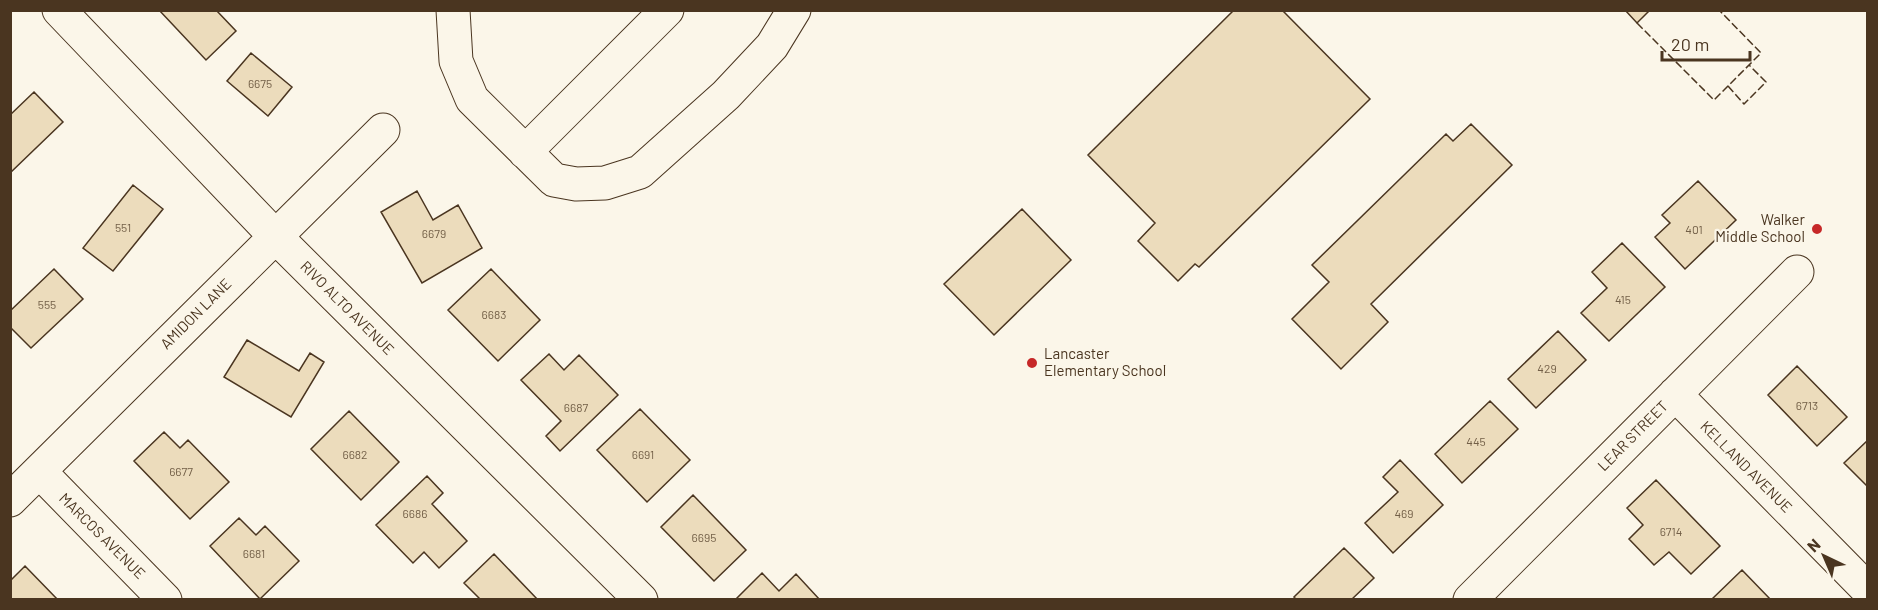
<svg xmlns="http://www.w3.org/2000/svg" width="1878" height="610" font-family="Barlow,sans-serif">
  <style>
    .building { fill: #ecdcbc; stroke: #4a3520; stroke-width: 1.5 }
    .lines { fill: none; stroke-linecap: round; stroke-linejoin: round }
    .minor-casing { stroke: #4a3520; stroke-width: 35 }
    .minor { stroke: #fbf6e9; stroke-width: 33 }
    .fence { stroke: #4a3520; stroke-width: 1.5; stroke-dasharray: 8 3; stroke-linecap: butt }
    .poi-dot { fill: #c62828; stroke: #fbf6e9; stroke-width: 2 }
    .labels { text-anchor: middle; stroke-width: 4.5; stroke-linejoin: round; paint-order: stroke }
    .number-label { font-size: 12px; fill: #725f47 }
    .poi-label { font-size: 15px; fill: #4a3520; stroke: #fbf6e9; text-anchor: end }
    .street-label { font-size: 15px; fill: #4a3520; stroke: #fbf6e9 }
  </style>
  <rect width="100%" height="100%" fill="#fbf6e9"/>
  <path class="building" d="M159,10H216L236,31L206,60Z
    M1234,10H1282L1370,99L1199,267L1195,264L1178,281L1138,241L1155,223L1088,155Z
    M1625,10H1650L1637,23Z
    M251,53L292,87L268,116L227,81Z
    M34,92L63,122L10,173V115Z
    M1471,124L1512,165L1371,304L1388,322L1341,369L1292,319L1329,282L1312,265L1446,134L1453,141Z
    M1698,181L1736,220L1685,269L1655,237L1670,223L1662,215Z
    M133,185L163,209L113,271L83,248Z
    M417,191L433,220L458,205L482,248L422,283L381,212Z
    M1022,209L1071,260L994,335L944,284Z
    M1622,243L1665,287L1609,341L1581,313L1607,288L1592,272Z
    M54,269L83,299L31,348L10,327V311Z
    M491,269L540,320L498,361L448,310Z
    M1558,331L1586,360L1536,408L1508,379Z
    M247,340L299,371L310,353L324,362L291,417L224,377Z
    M549,354L564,370L579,355L618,395L560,451L546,436L561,421L521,380Z
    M1797,366L1847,417L1817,446L1768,395Z
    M1490,401L1518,429L1462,483L1435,454Z
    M640,409L690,460L647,502L597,450Z
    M349,411L399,462L361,500L311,449Z
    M164,432L180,448L188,440L229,482L190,519L134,461Z
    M1868,440V487L1844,463Z
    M1400,460L1443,505L1393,553L1365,523L1398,492L1383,477Z
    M427,476L443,493L432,504L467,541L439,568L424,552L413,563L376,525Z
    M1656,480L1720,546L1691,574L1669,552L1654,565L1629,539L1643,525L1627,508Z
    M693,495L746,550L714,581L661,527Z
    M239,518L256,535L265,526L299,561L260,599L210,546Z
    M1344,548L1374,578L1351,600H1297L1294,597Z
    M494,554L538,600H481L464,583Z
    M25,566L58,600H10V581Z
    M1742,570L1771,600H1711Z
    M762,573L779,591L796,574L820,600H735Z"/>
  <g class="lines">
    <g class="minor-casing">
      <path id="minor" d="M59,10L275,236L641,600
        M453,10L456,61L472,99L554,180L576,184L605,183L640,172L726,95L772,46L794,10
        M525,152L667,10
        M1675,394L1868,590
        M40,472L165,600
        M10,500L383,130
        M1470,600L1797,272"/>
    </g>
    <use href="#minor" class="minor"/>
    <path class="fence" d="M1637,23L1714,100L1761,53L1719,10
      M1728,86L1744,104L1766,82L1749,65"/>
  </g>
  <g class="poi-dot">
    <circle cx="1817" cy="229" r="6"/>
    <circle cx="1032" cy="363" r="6"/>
  </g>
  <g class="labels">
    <g class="number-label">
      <text x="260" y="88">6675</text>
      <text x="123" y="232">551</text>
      <text x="1694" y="234">401</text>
      <text x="434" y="238">6679</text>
      <text x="1623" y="304">415</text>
      <text x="47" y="309">555</text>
      <text x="494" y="319">6683</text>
      <text x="1547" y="373">429</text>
      <text x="1807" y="410">6713</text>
      <text x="576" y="412">6687</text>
      <text x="1476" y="446">445</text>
      <text x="355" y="459">6682</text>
      <text x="643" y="459">6691</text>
      <text x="181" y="476">6677</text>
      <text x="415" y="518">6686</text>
      <text x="1404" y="518">469</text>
      <text x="1671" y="536">6714</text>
      <text x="704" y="542">6695</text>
      <text x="254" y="558">6681</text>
    </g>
    <g class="poi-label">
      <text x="1805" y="225">Walker<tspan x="1805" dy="17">Middle School</tspan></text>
      <text x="1044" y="359" text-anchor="start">Lancaster<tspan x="1044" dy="17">Elementary School</tspan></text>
    </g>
    <g class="street-label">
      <text transform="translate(347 308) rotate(45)" y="5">RIVO ALTO AVENUE</text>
      <text transform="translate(196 314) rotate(-45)" y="5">AMIDON LANE</text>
      <text transform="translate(1633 436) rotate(-45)" y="5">LEAR STREET</text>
      <text transform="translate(1746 467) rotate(45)" y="5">KELLAND AVENUE</text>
      <text transform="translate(102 536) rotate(45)" y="5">MARCOS AVENUE</text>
    </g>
  </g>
  <rect width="1878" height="610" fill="none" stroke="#4a3520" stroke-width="24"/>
  <g transform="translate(1824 556) rotate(316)" stroke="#fbf6e9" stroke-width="4.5" paint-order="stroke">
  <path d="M0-4.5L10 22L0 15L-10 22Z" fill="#4a3520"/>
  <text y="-9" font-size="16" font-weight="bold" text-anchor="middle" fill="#4a3520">N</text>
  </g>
  <path d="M1662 51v9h88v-9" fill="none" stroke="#4a3520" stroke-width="3"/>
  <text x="1671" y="51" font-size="18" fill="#4a3520" stroke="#fbf6e9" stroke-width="4.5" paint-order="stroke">20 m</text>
</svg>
